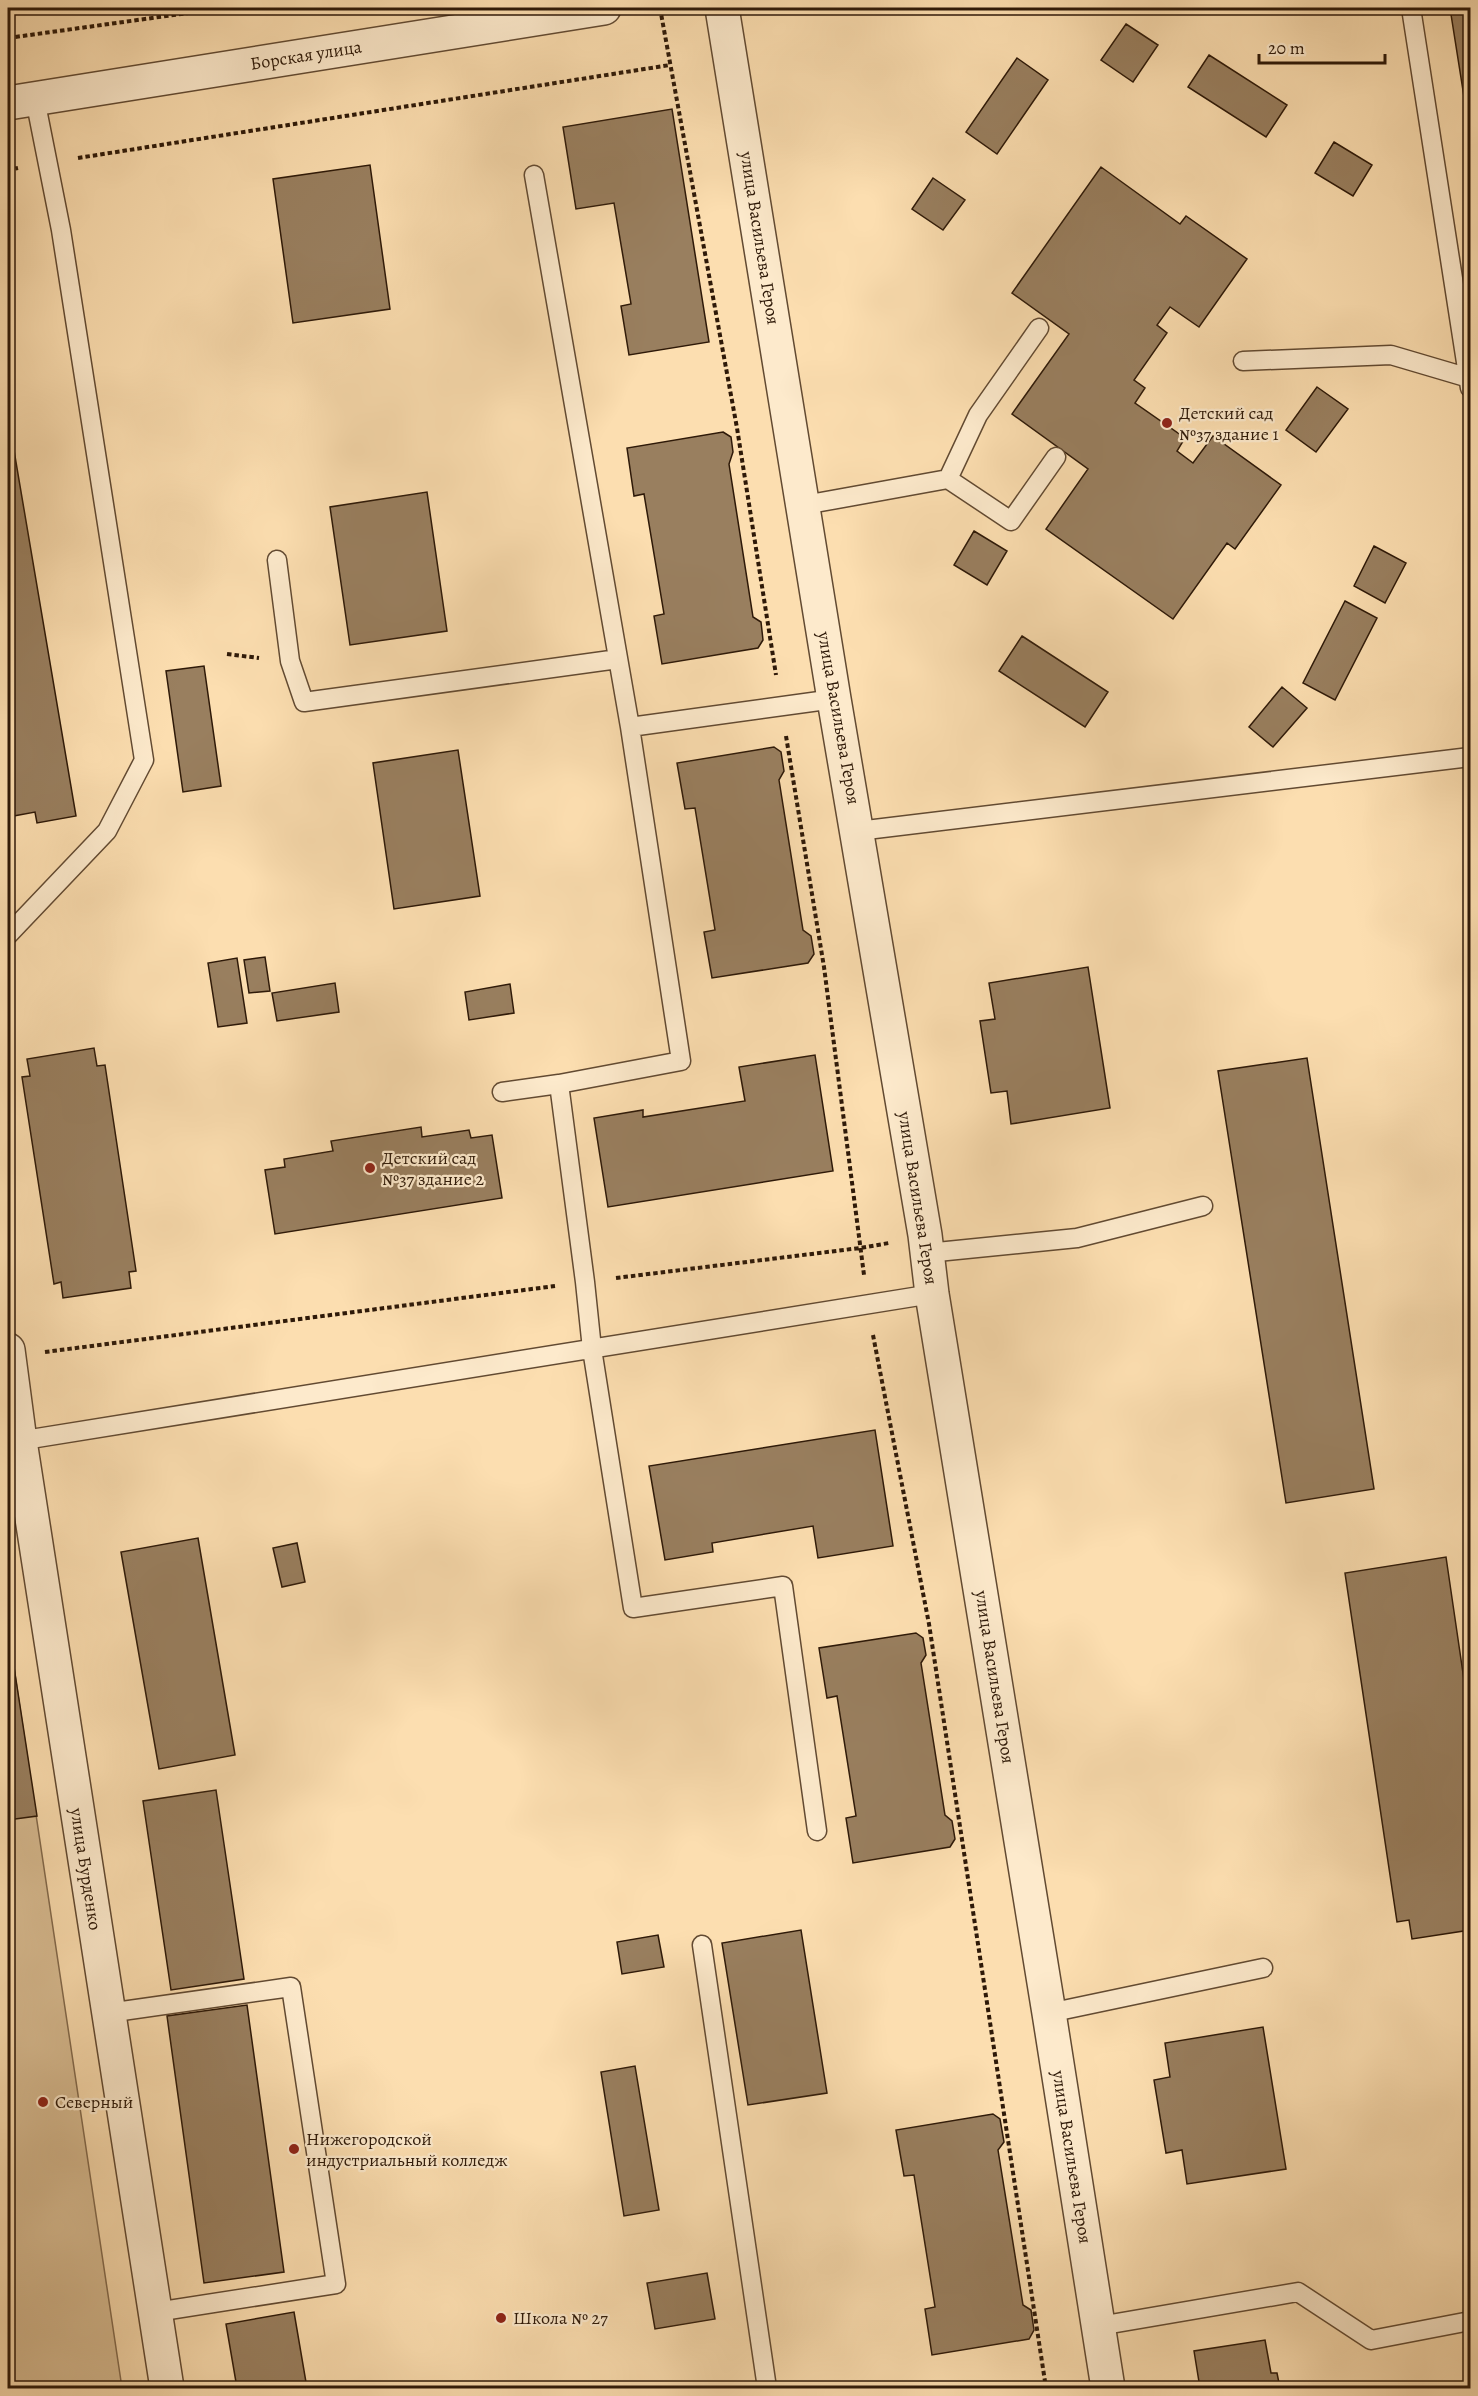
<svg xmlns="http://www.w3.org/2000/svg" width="1478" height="2396" font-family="Alegreya,serif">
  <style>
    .green { fill: #d9bd93; stroke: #846b4e; stroke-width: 1.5 }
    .building { fill: #997f5f; stroke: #2e1908; stroke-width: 1.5 }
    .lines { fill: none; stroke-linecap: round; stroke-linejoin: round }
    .service-casing { stroke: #624a32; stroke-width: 21 }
    .minor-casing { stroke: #624a32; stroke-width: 36 }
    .path { stroke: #2e1908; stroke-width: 4; stroke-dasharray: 4.5 3; stroke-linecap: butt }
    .service { stroke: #fdeacc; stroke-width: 18 }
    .minor { stroke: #fdeacc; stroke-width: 33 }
    .poi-dot { fill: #8f2418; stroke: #fdeacc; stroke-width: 2 }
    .labels { text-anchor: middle; stroke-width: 4.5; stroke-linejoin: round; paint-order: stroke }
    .street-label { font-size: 18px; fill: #2e1908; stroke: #fdeacc }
    .poi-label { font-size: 18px; fill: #2e1908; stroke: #fdeacc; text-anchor: start }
  </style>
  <rect width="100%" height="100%" fill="#fcdeb0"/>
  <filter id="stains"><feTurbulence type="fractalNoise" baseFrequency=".00333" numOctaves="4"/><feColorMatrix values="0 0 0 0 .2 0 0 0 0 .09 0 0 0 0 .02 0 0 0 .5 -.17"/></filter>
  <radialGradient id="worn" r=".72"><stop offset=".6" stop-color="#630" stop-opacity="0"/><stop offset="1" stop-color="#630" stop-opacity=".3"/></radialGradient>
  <path class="green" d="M8,1628L122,2388H8Z"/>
  <path class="building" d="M1450,8H1470V135Z
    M1126,24L1158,45L1133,82L1101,60Z
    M1209,55L1287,105L1266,137L1188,87Z
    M1017,58L1048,80L997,154L966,132Z
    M672,109L709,342L629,355L621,306L631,304L614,203L576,209L563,127Z
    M1334,142L1372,165L1353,196L1315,173Z
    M370,165L390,309L293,323L273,179Z
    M1101,167L1180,224L1186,216L1247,259L1199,327L1170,307L1157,325L1167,333L1134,380L1145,388L1135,403L1185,438L1177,451L1193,463L1213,436L1281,485L1235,549L1227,543L1173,619L1046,529L1088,469L1012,414L1069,334L1012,293Z
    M933,178L965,200L943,230L912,209Z
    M1317,387L1348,409L1316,452L1286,430Z
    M8,415L76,816L37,823L35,812L8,817Z
    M723,432L731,437L733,452L729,464L753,617L761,622L763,640L758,648L662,664L654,616L664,614L644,494L634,496L627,448Z
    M427,492L447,631L350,645L330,507Z
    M974,531L1007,551L987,585L954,565Z
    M1374,546L1406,563L1385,603L1354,586Z
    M1345,601L1377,618L1335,700L1303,683Z
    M1022,636L1108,692L1085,727L999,671Z
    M204,666L221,786L183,792L166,671Z
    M1282,687L1307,708L1273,747L1249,727Z
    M774,747L781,752L784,771L779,780L803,930L811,936L814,954L808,963L712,978L704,932L715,930L695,808L685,809L677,763Z
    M458,750L480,896L394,909L373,763Z
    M265,957L270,991L249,993L244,960Z
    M237,958L247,1023L218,1027L208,963Z
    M1088,967L1110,1108L1011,1124L1007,1091L991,1093L980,1021L995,1019L989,983Z
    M335,983L339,1012L277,1021L272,993Z
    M510,984L514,1013L469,1020L465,992Z
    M94,1048L97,1066L105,1065L136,1271L129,1272L131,1288L63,1298L61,1282L54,1284L22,1077L30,1076L27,1059Z
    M815,1055L833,1171L608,1207L594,1118L643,1110V1117L745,1101L739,1067Z
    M1307,1058L1374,1489L1286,1503L1218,1071Z
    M421,1127L422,1137L469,1130L471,1138L492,1135L502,1198L275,1234L265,1170L285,1167L284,1159L333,1151L331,1141Z
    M875,1430L893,1546L818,1558L813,1526L712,1543L713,1552L665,1560L649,1466Z
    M198,1538L235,1755L159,1769L121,1552Z
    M297,1543L305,1582L282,1587L273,1548Z
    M1446,1557L1470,1721V1930L1412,1939L1409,1920L1397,1922L1345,1573Z
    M8,1628L37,1816L8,1820Z
    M916,1633L923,1638L926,1655L921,1663L945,1815L952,1821L955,1839L950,1847L853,1863L846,1818L856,1816L837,1696L827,1698L819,1648Z
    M216,1790L244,1979L171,1990L143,1801Z
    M801,1930L827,2093L748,2105L722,1943Z
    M658,1935L664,1967L622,1974L617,1942Z
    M247,2005L284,2272L204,2283L167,2016Z
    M1263,2027L1286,2169L1187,2184L1182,2150L1166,2153L1154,2080L1170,2077L1165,2043Z
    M635,2066L659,2210L624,2216L601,2072Z
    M993,2114L1000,2119L1004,2142L998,2150L1023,2305L1031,2310L1034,2330L1029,2339L932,2355L925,2309L935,2307L914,2175L904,2176L896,2130Z
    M707,2273L715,2319L655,2329L647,2283Z
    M294,2312L307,2388H237L226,2324Z
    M1265,2340L1271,2373H1277L1280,2388H1200L1194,2351Z"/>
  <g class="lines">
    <g class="service-casing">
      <path id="service" d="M1411,8L1470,388
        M534,175L630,727L834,699
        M1243,361L1391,355L1469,378
        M948,479L978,415L1039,328
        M804,505L948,479L1011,521L1056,457
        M277,560L290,661L304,702L618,659
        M630,727L681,1061L559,1084L585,1282L592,1349L633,1608L783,1586L817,1831
        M858,831L1470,757
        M8,935L107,831L144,760L61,230L35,99
        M502,1092L559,1084
        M927,1253L1077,1238L1203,1206
        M12,1442L932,1294
        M702,1945L767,2388
        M108,2013L291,1987L336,2284L156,2312
        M1049,2013L1263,1968
        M1099,2326L1298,2292L1371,2340L1470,2321"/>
    </g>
    <g class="minor-casing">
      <path id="minor" d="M722,8L834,699L925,1235L932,1294L1049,2013L1108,2388
        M8,103L604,8
        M8,1350L20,1441L167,2388"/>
    </g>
    <path class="path" d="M660,8L737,428L776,675
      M8,38L224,8
      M78,158L670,65
      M8,170L18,168
      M227,654L259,658
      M786,736L824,967L864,1275
      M616,1278L860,1248L889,1243
      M873,1335L929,1624L1046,2388
      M45,1352L555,1286"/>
    <use href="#service" class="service"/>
    <use href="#minor" class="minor"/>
  </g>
  <g class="poi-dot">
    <circle cx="1167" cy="423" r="6"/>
    <circle cx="370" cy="1168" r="6"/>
    <circle cx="43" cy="2102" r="6"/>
    <circle cx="294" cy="2149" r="6"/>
    <circle cx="501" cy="2318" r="6"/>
  </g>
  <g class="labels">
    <g class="street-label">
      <text transform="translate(306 55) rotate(-9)" y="6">Борская улица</text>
      <text transform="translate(760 238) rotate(81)" y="6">улица Васильева Героя</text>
      <text transform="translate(839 718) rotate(80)" y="6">улица Васильева Героя</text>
      <text transform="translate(918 1198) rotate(81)" y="6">улица Васильева Героя</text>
      <text transform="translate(995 1677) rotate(81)" y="6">улица Васильева Героя</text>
      <text transform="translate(86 1869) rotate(81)" y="6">улица Бурденко</text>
      <text transform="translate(1072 2157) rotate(81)" y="6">улица Васильева Героя</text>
    </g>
    <g class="poi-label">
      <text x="1179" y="419">Детский сад<tspan x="1179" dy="21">№37 здание 1</tspan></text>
      <text x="382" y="1164">Детский сад<tspan x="382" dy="21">№37 здание 2</tspan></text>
      <text x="55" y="2108">Северный</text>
      <text x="306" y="2145">Нижегородской<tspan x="306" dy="21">индустриальный колледж</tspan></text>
      <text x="513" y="2324">Школа № 27</text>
    </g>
  </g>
  <rect width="1478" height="2396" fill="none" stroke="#fcdeb0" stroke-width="30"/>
  <rect x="9" y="9" width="1460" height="2378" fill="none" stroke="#2e1908" stroke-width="3"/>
  <rect x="15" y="15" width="1448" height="2366" fill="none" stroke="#2e1908" stroke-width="1.5"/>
  <path d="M1259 54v9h126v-9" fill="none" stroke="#2e1908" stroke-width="3"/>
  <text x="1268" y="54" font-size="18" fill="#2e1908" stroke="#fdeacc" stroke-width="4.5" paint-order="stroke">20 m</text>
  <rect width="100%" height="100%" filter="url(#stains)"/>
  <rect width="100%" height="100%" fill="url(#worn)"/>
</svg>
